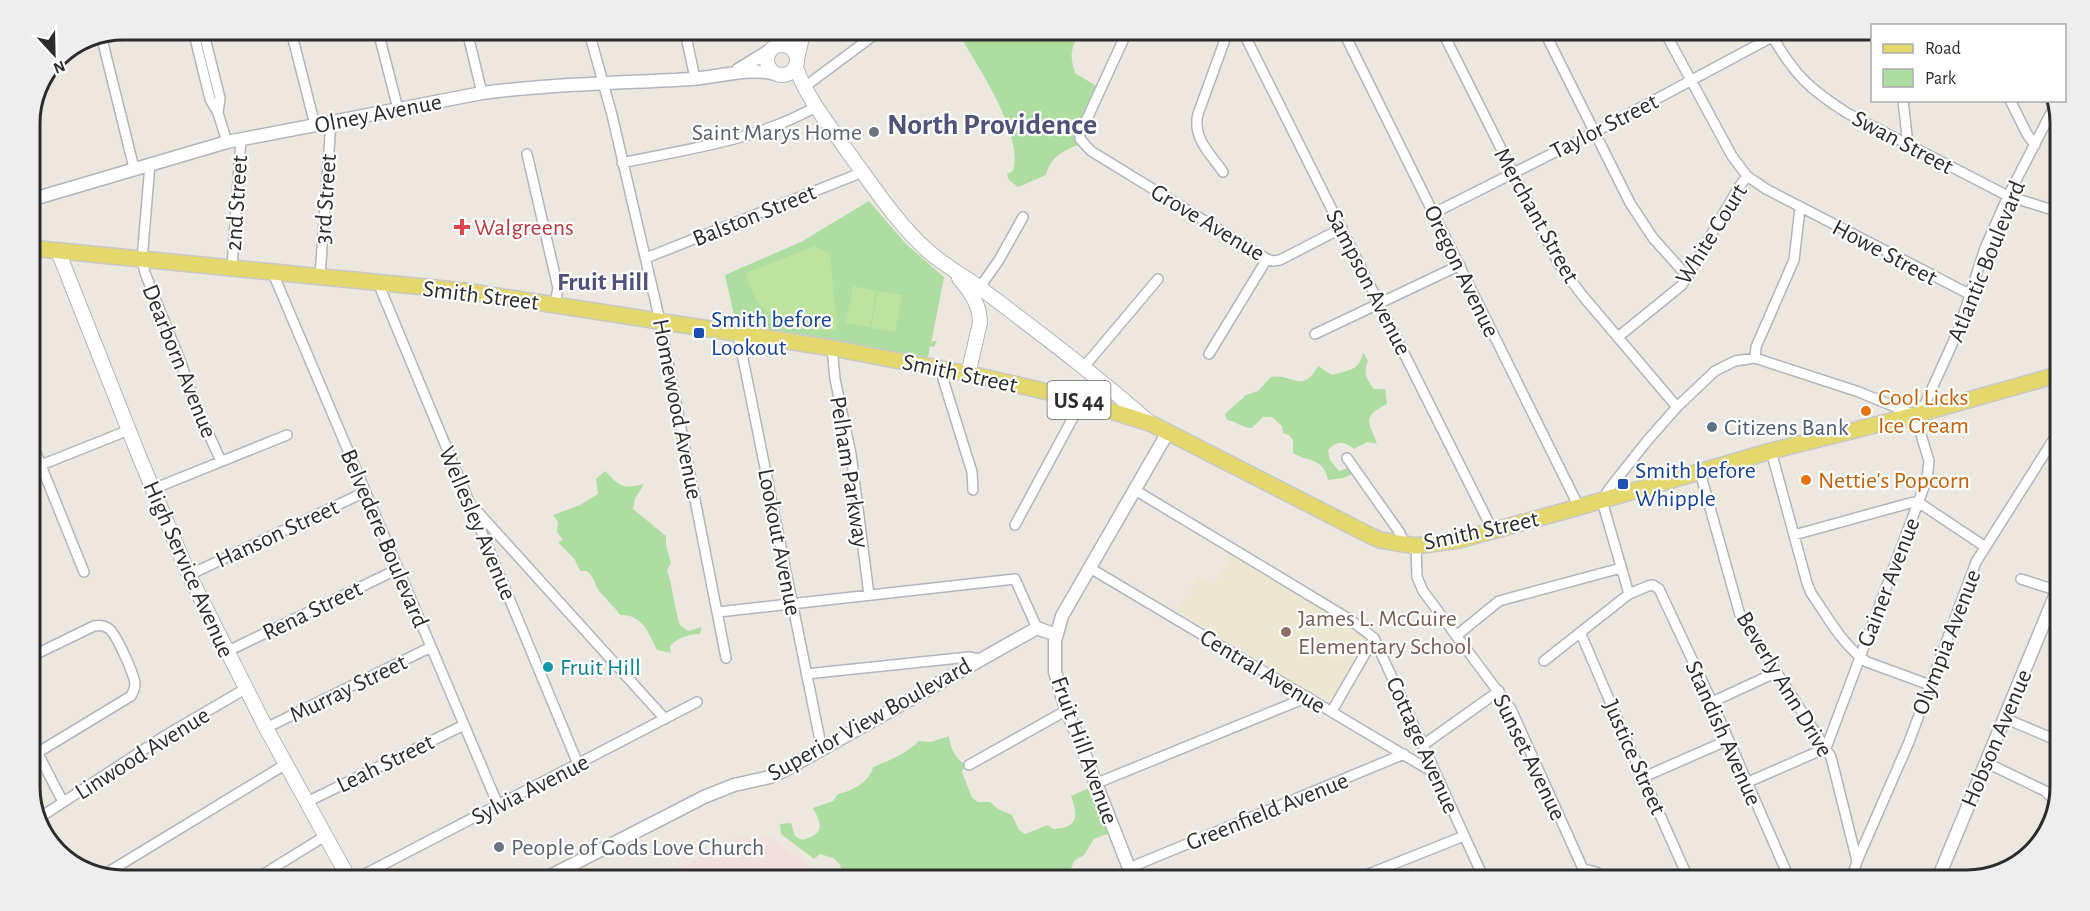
<svg xmlns="http://www.w3.org/2000/svg" width="2090" height="911" font-family="'Alegreya Sans',sans-serif">
  <style>
    .education { fill: #ece7d1 }
    .medical { fill: #f2e0de }
    .green { fill: #aedda1 }
    .pitch { fill: #bde39e }
    .lines { fill: none; stroke-linecap: round; stroke-linejoin: round }
    .minor-casing { stroke: #b3b4be; stroke-width: 12 }
    .tertiary-casing { stroke: #b3b4be; stroke-width: 15 }
    .secondary-casing { stroke: #b3b4be; stroke-width: 16 }
    .primary-casing { stroke: #c8c8c8; stroke-width: 18 }
    .minor { stroke: #fff; stroke-width: 9 }
    .tertiary { stroke: #fff; stroke-width: 12 }
    .secondary { stroke: #fff; stroke-width: 14 }
    .primary { stroke: #e4d86c; stroke-width: 15 }
    .worship-dot { fill: #6b7280; stroke: #fff; stroke-width: 2 }
    .health-dot { fill: #e0444e; stroke: #fff; stroke-width: 2 }
    .transit-dot { fill: #1a4fb4; stroke: #fff; stroke-width: 2 }
    .food-dot { fill: #e8710a; stroke: #fff; stroke-width: 2 }
    .service-dot { fill: #5c6f8a; stroke: #fff; stroke-width: 2 }
    .education-dot { fill: #8d6e63; stroke: #fff; stroke-width: 2 }
    .culture-dot { fill: #0f9aa8; stroke: #fff; stroke-width: 2 }
    .labels { text-anchor: middle; stroke-width: 4.5; stroke-linejoin: round; paint-order: stroke }
    .shield { fill: #fff; stroke: #6b6b6b; stroke-width: 1.5 }
    .shield-label { font-size: 22px; font-weight: bold; fill: #2c2c2c }
    .street-label { font-size: 24px; fill: #2c2c2c; stroke: #fff }
    .worship-label { font-size: 24px; fill: #5b616d; stroke: #fff; text-anchor: end }
    .health-label { font-size: 24px; fill: #be3a42; stroke: #fff; text-anchor: start }
    .transit-label { font-size: 24px; fill: #164399; stroke: #fff; text-anchor: start }
    .food-label { font-size: 24px; fill: #c56008; stroke: #fff; text-anchor: start }
    .service-label { font-size: 24px; fill: #4e5e75; stroke: #fff; text-anchor: start }
    .education-label { font-size: 24px; fill: #785e54; stroke: #fff; text-anchor: start }
    .culture-label { font-size: 24px; fill: #0d838f; stroke: #fff; text-anchor: start }
    .neighbourhood-label { font-size: 26px; font-weight: bold; fill: #505279; stroke: #fff }
    .district-label { font-size: 30px; font-weight: bold; fill: #505279; stroke: #fff }
    .rim { fill: none; stroke: #2c2c2c; stroke-width: 3 }
  </style>
  <rect width="100%" height="100%" fill="#ece8e0"/>
  <path class="education" d="M1232,554L1367,636L1330,704L1177,611L1198,576L1214,585Z"/>
  <path class="medical" d="M772,837L824,877L660,876L737,838Z"/>
  <path class="green" d="M958,33L1079,34C1070,51 1070,55 1075,73L1098,87L1080,129L1083,143C1065,150 1051,155 1046,175L1018,187L1009,180L1007,174L1013,171C1024,134 977,65 958,33Z
    M869,201L906,244L944,277L931,344L933,341H937L934,347L930,346L928,358L736,324L725,275L801,242Z
    M1363,352L1368,361C1363,373 1366,379 1374,389H1385L1387,404C1362,417 1368,420 1377,444L1367,442L1354,449C1345,441 1337,440 1328,450L1330,460L1339,471L1349,468L1357,472L1343,478L1328,480C1323,457 1310,463 1293,453V440L1289,435L1283,433L1282,426L1272,417H1263L1252,428C1242,428 1236,421 1227,420L1225,414L1246,395L1258,391L1271,377C1293,373 1303,395 1318,366L1332,375C1348,370 1360,371 1363,352Z
    M605,471C620,487 623,489 644,484L635,499L633,509L666,536V545L671,563L667,570C673,588 674,607 680,625L688,631L702,627L700,634C689,634 677,638 670,646L671,653L657,650C649,633 642,614 620,615C614,606 607,600 600,592C595,587 595,579 590,574C586,570 585,571 580,571L575,560L558,542L563,540L557,532L558,522L553,515L580,505L598,494L596,479Z
    M949,736C950,747 955,759 965,764L962,772L972,798L978,802H990L998,809L1012,815L1019,830L1025,834L1048,825L1053,829C1079,828 1078,816 1071,796L1096,785L1115,831L1094,839L1084,855L1074,861L1071,869L1074,878L846,877L842,874L840,864L833,858L820,854L814,859L781,834L780,824L791,823L795,836L802,840C824,834 823,826 813,808L833,801L838,794C852,791 870,782 873,767C889,761 907,753 919,741L931,742Z"/>
  <path class="pitch" d="M815,246L830,254L837,330C792,333 756,320 746,273Z
    M853,286L876,291L870,327L846,323Z
    M878,291L902,295L895,332L871,328Z"/>
  <g class="lines">
    <g class="minor-casing">
      <path id="minor" d="M193,30L210,99L218,113L227,142
        M203,30L220,98L218,113
        M291,31L315,125
        M378,31L398,109
        M467,31L482,93
        M589,32L612,115L660,321L726,658
        M685,32L695,78
        M1126,34L1080,134V139L1091,151L1267,259L1273,261L1280,260L1342,228
        M1244,34L1493,531
        M1345,35L1579,507
        M1444,35L1559,264L1582,295L1677,407
        M1546,35L1630,203L1653,238L1688,277
        M1667,36L1732,156L1747,176L1766,189L1971,295
        M1772,36C1794,74 1809,89 1847,113L2008,196L2059,212
        M102,39L134,168
        M803,88L877,33
        M1903,100L1908,145
        M2010,100L2027,134L2035,145
        M527,154L558,288L555,304
        M622,163C687,149 759,140 817,106
        M150,164L142,260L145,273L181,363L197,409L221,461
        M1223,172C1210,153 1192,138 1198,114L1227,34
        M1434,213L1595,132L1772,37
        M646,258L863,172
        M232,267L241,139
        M272,271L498,805
        M320,276L331,122
        M379,282L381,290L578,764
        M980,287L999,260L1023,217
        M738,334L822,750
        M1315,334L1460,265
        M1618,337L1682,285L1739,187L1747,176
        M832,348L835,379L851,454L869,595
        M1209,354L1267,259
        M1755,358L1756,347L1794,260L1800,208
        M1083,368L1158,279
        M944,369L943,379L972,472L973,490
        M1917,413L1925,404L1959,329L1985,248L2008,196L2055,105
        M30,438L84,572
        M1771,451L1807,583L1811,593C1828,617 1842,645 1867,662L1930,685
        M1347,458L1400,533L1405,544
        M41,465L129,430
        M1700,472L1740,615L1831,757L1857,861
        M153,489L287,435
        M1135,490L1349,619L1374,638L1484,879
        M477,511L665,719
        M1015,525L1082,401
        M1794,535L1910,503L1918,502L1984,546
        M1416,546L1417,577L1423,591L1511,709L1588,880
        M1090,568L1436,774
        M189,575L365,492
        M2021,579L2055,590
        M1629,594L1602,501L1609,489L1647,441L1677,407L1715,371L1735,361L1755,358L1761,360L1859,392L1915,415
        M718,612L1015,579L1037,628
        M1581,634L1623,732L1689,880
        M1456,636L1499,601L1621,568
        M226,652L398,569
        M30,657L94,626C99,625 103,625 108,628C116,633 133,672 135,683C135,688 134,691 131,696L37,753
        M1544,661L1629,594L1648,586L1653,585L1659,589L1712,702L1790,880
        M806,674L969,657L979,659
        M1712,702L1777,672
        M1332,711L1374,638
        M2004,718L2054,739
        M266,728L431,647
        M30,738L63,802
        M1423,745L1499,691
        M1985,762L2045,791L2053,799
        M969,765L1067,710
        M1644,777L1728,740
        M1097,783L1308,697
        M1746,783L1826,748L1927,479L1929,461L1915,415
        M307,802L464,725
        M39,818L163,737L245,689
        M1129,868L1404,754
        M1584,869L1596,872L1609,880
        M105,874L286,764
        M262,875L325,836
        M363,875L697,702
        M1356,879L1464,836
        M1843,881C1853,876 1854,872 1857,861L1909,742L1976,562L2057,434"/>
    </g>
    <g class="tertiary-casing">
      <path id="tertiary" d="M738,70L772,49
        M30,200L227,142L482,93C552,84 622,83 692,79C719,77 745,68 773,73
        M550,876L704,797L734,785L770,777L785,770L1037,628L1056,635
        M1133,878L1065,705L1055,672V641L1062,616L1168,432
        M1937,881L2055,596"/>
    </g>
    <g class="secondary-casing">
      <path id="secondary" d="M767 60a15 15 0 1 1 30 0a15 15 0 1 1-30 0Z
        M797,59L803,33
        M796,68C807,98 829,125 848,152C873,186 896,222 928,251C944,265 962,275 979,287C1037,331 1096,375 1150,423
        M58,251L139,456L189,575L266,728L347,875
        M959,278C971,292 980,305 980,323L968,374"/>
    </g>
    <g class="primary-casing">
      <path id="primary" d="M30,248L465,291L832,348L979,376L1061,395L1152,424L1371,536L1380,540L1416,546L1459,540L1579,507L1771,451L1915,415L2057,375"/>
    </g>
    <use href="#minor" class="minor"/>
    <use href="#tertiary" class="tertiary"/>
    <use href="#secondary" class="secondary"/>
    <use href="#primary" class="primary"/>
  </g>
  <g class="worship-dot">
    <circle cx="874" cy="132" r="6"/>
    <circle cx="499" cy="847" r="6"/>
  </g>
  <path class="health-dot" d="M459 218h6v6h6v6h-6v6h-6v-6h-6v-6h6z"/>
  <g class="transit-dot">
    <rect x="693" y="327" width="12" height="12" rx="3"/>
    <rect x="1617" y="478" width="12" height="12" rx="3"/>
  </g>
  <g class="food-dot">
    <circle cx="1866" cy="411" r="6"/>
    <circle cx="1806" cy="480" r="6"/>
  </g>
  <circle class="service-dot" cx="1712" cy="427" r="6"/>
  <circle class="education-dot" cx="1286" cy="632" r="6"/>
  <circle class="culture-dot" cx="548" cy="667" r="6"/>
  <g class="labels">
    <rect class="shield" x="1047.5" y="381" width="63" height="38" rx="4.5"/>
    <g class="shield-label">
      <text x="1079" y="408">US 44</text>
    </g>
    <g class="street-label">
      <text transform="translate(378 113) rotate(-11)" y="8">Olney Avenue</text>
      <text transform="translate(1604 126) rotate(-27)" y="8">Taylor Street</text>
      <text transform="translate(1903 142) rotate(28)" y="8">Swan Street</text>
      <text transform="translate(325 199) rotate(-86)" y="8">3rd Street</text>
      <text transform="translate(236 203) rotate(-86)" y="8">2nd Street</text>
      <text transform="translate(754 215) rotate(-22)" y="8">Balston Street</text>
      <text transform="translate(1537 215) rotate(61)" y="8">Merchant Street</text>
      <text transform="translate(1208 222) rotate(31)" y="8">Grove Avenue</text>
      <text transform="translate(1711 234) rotate(-58)" y="8">White Court</text>
      <text transform="translate(1885 252) rotate(28)" y="8">Howe Street</text>
      <text transform="translate(1986 261) rotate(-68)" y="8">Atlantic Boulevard</text>
      <text transform="translate(1462 271) rotate(64)" y="8">Oregon Avenue</text>
      <text transform="translate(1369 282) rotate(63)" y="8">Sampson Avenue</text>
      <text transform="translate(481 295) rotate(7)" y="8">Smith Street</text>
      <text transform="translate(180 361) rotate(68)" y="8">Dearborn Avenue</text>
      <text transform="translate(960 373) rotate(12)" y="8">Smith Street</text>
      <text transform="translate(678 409) rotate(79)" y="8">Homewood Avenue</text>
      <text transform="translate(850 472) rotate(81)" y="8">Pelham Parkway</text>
      <text transform="translate(478 523) rotate(67)" y="8">Wellesley Avenue</text>
      <text transform="translate(1481 530) rotate(-12)" y="8">Smith Street</text>
      <text transform="translate(277 533) rotate(-25)" y="8">Hanson Street</text>
      <text transform="translate(385 538) rotate(67)" y="8">Belvedere Boulevard</text>
      <text transform="translate(780 542) rotate(79)" y="8">Lookout Avenue</text>
      <text transform="translate(189 569) rotate(66)" y="8">High Service Avenue</text>
      <text transform="translate(1888 582) rotate(-69)" y="8">Gainer Avenue</text>
      <text transform="translate(312 610) rotate(-26)" y="8">Rena Street</text>
      <text transform="translate(1946 642) rotate(-69)" y="8">Olympia Avenue</text>
      <text transform="translate(1263 671) rotate(31)" y="8">Central Avenue</text>
      <text transform="translate(1785 684) rotate(59)" y="8">Beverly Ann Drive</text>
      <text transform="translate(348 688) rotate(-26)" y="8">Murray Street</text>
      <text transform="translate(869 719) rotate(-29)" y="8">Superior View Boulevard</text>
      <text transform="translate(1724 733) rotate(66)" y="8">Standish Avenue</text>
      <text transform="translate(1996 738) rotate(-67)" y="8">Hobson Avenue</text>
      <text transform="translate(1423 745) rotate(66)" y="8">Cottage Avenue</text>
      <text transform="translate(1085 750) rotate(70)" y="8">Fruit Hill Avenue</text>
      <text transform="translate(142 753) rotate(-32)" y="8">Linwood Avenue</text>
      <text transform="translate(1530 757) rotate(64)" y="8">Sunset Avenue</text>
      <text transform="translate(1635 757) rotate(66)" y="8">Justice Street</text>
      <text transform="translate(385 763) rotate(-26)" y="8">Leah Street</text>
      <text transform="translate(530 789) rotate(-27)" y="8">Sylvia Avenue</text>
      <text transform="translate(1267 811) rotate(-22)" y="8">Greenfield Avenue</text>
    </g>
    <g class="worship-label">
      <text x="862" y="140">Saint Marys Home</text>
      <text x="511" y="855" text-anchor="start">People of Gods Love Church</text>
    </g>
    <g class="health-label">
      <text x="474" y="235">Walgreens</text>
    </g>
    <g class="transit-label">
      <text x="711" y="327">Smith before<tspan x="711" dy="28">Lookout</tspan></text>
      <text x="1635" y="478">Smith before<tspan x="1635" dy="28">Whipple</tspan></text>
    </g>
    <g class="food-label">
      <text x="1878" y="405">Cool Licks<tspan x="1878" dy="28">Ice Cream</tspan></text>
      <text x="1818" y="488">Nettie's Popcorn</text>
    </g>
    <g class="service-label">
      <text x="1724" y="435">Citizens Bank</text>
    </g>
    <g class="education-label">
      <text x="1298" y="626">James L. McGuire<tspan x="1298" dy="28">Elementary School</tspan></text>
    </g>
    <g class="culture-label">
      <text x="560" y="675">Fruit Hill</text>
    </g>
    <g class="neighbourhood-label">
      <text x="603" y="290">Fruit Hill</text>
    </g>
    <g class="district-label">
      <text x="992" y="134">North Providence</text>
    </g>
  </g>
  <path d="M0 0H2090V911H0ZM123 40H1967A83 83 0 0 1 2050 123V787A83 83 0 0 1 1967 870H123A83 83 0 0 1 40 787V123A83 83 0 0 1 123 40Z" fill="#eee" fill-rule="evenodd"/>
  <path class="rim" d="M123 40H1967A83 83 0 0 1 2050 123V787A83 83 0 0 1 1967 870H123A83 83 0 0 1 40 787V123A83 83 0 0 1 123 40Z"/>
  <rect x="1871" y="24" width="195" height="78" fill="#ffffff" stroke="#ababab" stroke-width="1.5"/>
  <rect x="1883" y="44" width="30" height="9" fill="#e4d86c" stroke="#ababab" stroke-width="1.5"/>
  <text x="1925" y="54" font-size="18" fill="#2c2c2c">Road</text>
  <rect x="1883" y="69" width="30" height="18" fill="#aedda1" stroke="#ababab" stroke-width="1.5"/>
  <text x="1925" y="84" font-size="18" fill="#2c2c2c">Park</text>
  <g transform="translate(54 54) rotate(158)" stroke="#ffffff" stroke-width="4.5" paint-order="stroke">
  <path d="M0-4.5L10 22L0 15L-10 22Z" fill="#2c2c2c"/>
  <text y="-9" font-size="16" font-weight="bold" text-anchor="middle" fill="#2c2c2c">N</text>
  </g>
</svg>
